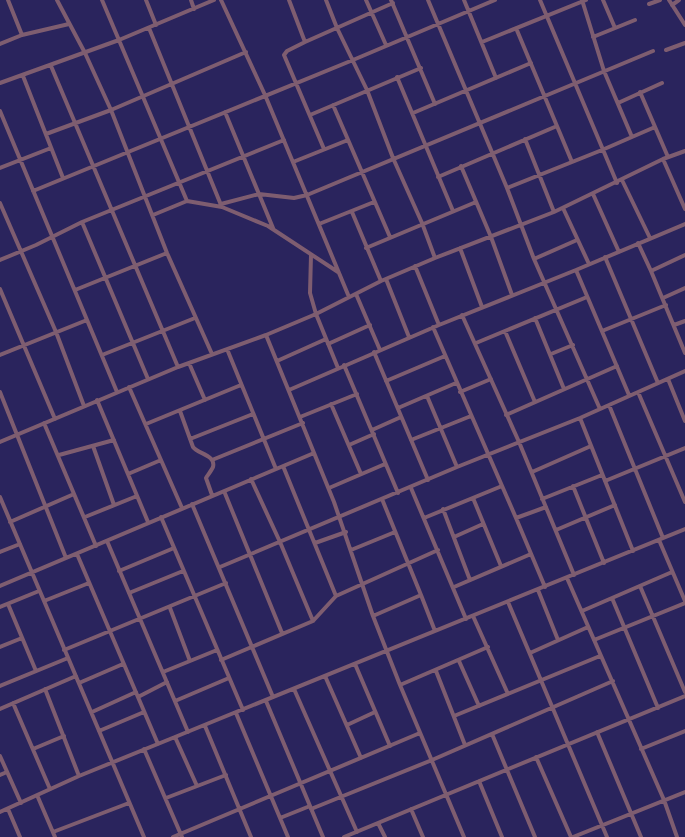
<svg xmlns="http://www.w3.org/2000/svg" width="685" height="837" font-family="Poppins,sans-serif">
  <style>
    .lines { fill: none; stroke-linecap: round; stroke-linejoin: round }
    .street { stroke: #7e5d70; stroke-width: 4 }
  </style>
  <rect width="100%" height="100%" fill="#2a245d"/>
  <g class="lines">
    <path class="street" d="M57,0L85,53L111,110L167,253L212,354
      M102,0L187,201
      M146,0L156,25
      M191,0L194,9
      M221,0L265,95L349,297
      M289,0L305,42L393,3
      M326,0L337,28L367,90L393,158L422,223L435,258
      M366,0L386,45
      M391,0L435,104
      M428,0L507,188L534,259L600,409
      M464,0L496,78
      M540,0L617,183
      M582,0L604,71L632,137
      M603,0L615,28
      M669,0L685,25
      M649,4L660,0
      M672,5L679,0
      M149,28L221,205
      M516,28L572,162
      M22,35L69,24
      M593,37L635,20
      M305,42L287,51L284,55L324,149
      M482,42L586,0
      M0,44L22,35L8,0
      M666,50L685,43
      M51,66L178,367
      M23,76L63,178
      M397,77L453,211
      M0,83L119,40L214,0
      M640,92L668,157
      M618,103L662,83
      M333,105L390,237
      M0,111L117,392
      M225,112L273,228
      M413,113L531,63
      M310,115L421,68
      M46,134L111,110L246,52
      M525,139L554,212
      M663,159L685,209
      M293,162L348,140
      M461,166L491,237L512,295
      M0,168L51,148
      M438,177L557,126
      M622,180L650,238
      M507,188L602,150L655,127
      M33,191L353,60L495,0
      M593,194L619,252
      M0,203L56,332L84,406
      M221,204L259,194L294,198L307,195L653,51
      M563,208L589,264
      M352,212L381,281
      M153,215L187,201L222,207L268,226L338,272
      M82,222L148,379
      M319,224L374,202
      M638,243L651,271L685,353
      M366,248L476,202
      M460,248L482,307
      M311,255L310,293L316,314L338,368
      M605,257L658,383
      M534,259L577,240
      M0,260L36,245L82,222L284,140
      M415,266L439,325
      M576,270L629,395
      M651,271L685,255
      M386,279L409,337
      M0,289L55,419
      M75,290L167,253
      M356,294L380,350
      M663,298L685,288
      M462,315L519,442L574,575
      M535,318L564,389
      M674,325L685,321
      M433,327L516,518L545,587
      M505,331L535,402
      M602,331L666,305
      M266,335L334,502L373,616L400,685L464,837
      M476,343L587,297
      M328,344L370,325
      M227,349L276,469
      M374,352L428,480
      M551,354L573,345
      M0,355L87,320
      M102,355L195,318
      M277,361L326,339
      M189,363L205,400
      M344,365L398,493
      M668,379L685,421
      M386,381L445,356
      M129,387L182,508
      M289,390L439,325L576,270L685,224
      M0,392L66,558
      M460,392L491,379
      M638,392L685,502
      M427,396L457,467
      M97,400L148,522
      M331,404L361,474
      M609,405L663,538
      M398,408L456,383
      M180,411L193,447C198,454 216,455 213,467C211,471 208,475 206,478L212,495
      M506,415L617,366
      M300,417L357,394
      M580,418L633,551
      M44,423L96,546
      M146,424L241,385
      M372,430L401,417
      M190,439L253,414
      M411,440L471,416
      M0,442L178,367L266,335L316,314L381,281L435,258L554,212L663,159L685,151
      M349,445L374,434
      M93,446L114,505
      M59,455L114,440
      M212,460L303,423
      M283,466L336,596
      M532,472L591,446
      M128,474L161,460
      M251,479L280,542L313,621
      M605,481L685,448
      M573,486L604,563
      M329,488L385,464
      M411,488L466,619
      M224,491L282,633
      M0,497L144,837
      M473,498L501,566
      M542,499L602,475
      M192,504L273,697
      M443,509L470,580
      M85,517L137,496
      M161,517L243,710
      M424,518L502,486
      M516,518L546,507
      M10,522L74,494
      M556,530L615,505
      M454,537L483,524
      M659,540L685,601
      M107,541L188,732
      M315,543L346,532
      M351,550L395,532
      M0,552L20,544
      M77,554L158,744
      M220,567L457,467L580,418L685,371
      M119,571L174,548
      M567,578L664,800L677,837
      M0,586L314,453
      M640,586L685,692
      M454,587L531,554
      M538,590L558,640
      M129,593L183,571
      M421,595L435,631
      M612,598L658,708
      M44,601L89,583
      M508,602L607,837
      M8,604L36,671
      M0,607L39,591
      M170,608L190,661
      M582,611L672,572
      M373,616L421,595L382,499
      M473,616L508,694
      M594,640L685,603
      M0,647L22,638
      M64,650L226,583
      M530,653L588,627
      M221,660L313,621L336,596L438,550
      M459,661L479,706
      M355,664L390,746
      M436,671L465,745
      M163,672L217,650
      M325,676L361,758
      M79,683L123,664
      M400,685L488,647
      M0,686L68,658
      M45,689L79,776
      M294,689L357,832
      M138,697L167,682
      M175,701L229,678
      M266,701L323,837
      M13,703L50,789
      M0,709L76,676
      M92,712L136,692
      M236,713L288,837
      M454,716L600,656
      M347,725L375,712
      M205,726L251,837
      M99,731L144,712
      M597,732L641,837
      M492,734L535,837
      M175,737L197,786
      M33,749L64,736
      M144,749L182,837
      M641,749L685,731
      M0,756L21,803
      M536,757L571,837
      M0,775L7,772
      M479,781L502,837
      M37,795L55,837
      M166,798L226,775
      M8,809L20,837
      M311,809L432,760L613,681
      M411,809L423,837
      M0,812L79,776L175,737L685,529
      M280,818L310,806
      M378,823L385,837
      M53,832L129,803
      M173,837L420,733
      M344,837L685,696
      M573,837L685,792"/>
  </g>
</svg>
